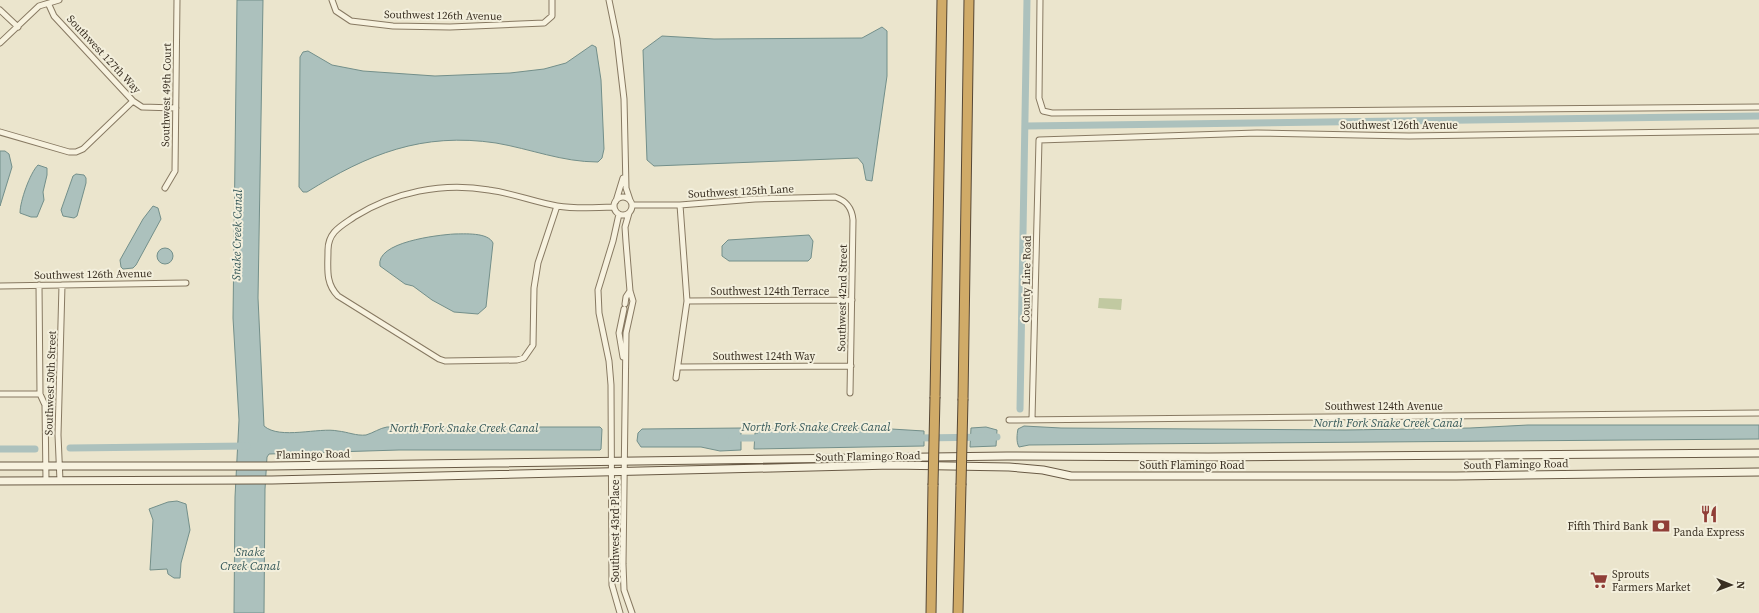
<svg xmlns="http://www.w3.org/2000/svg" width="1759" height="613" font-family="'Source Serif 4',serif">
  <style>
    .green { fill: #c1c9a1 }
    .water { fill: #acc1bd; stroke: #738f8a }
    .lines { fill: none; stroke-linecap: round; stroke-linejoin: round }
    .canal { stroke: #acc1bd; stroke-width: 7 }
    .minor-casing { stroke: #877962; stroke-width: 7 }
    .secondary-casing { stroke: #695a45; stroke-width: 9 }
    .motorway-casing { stroke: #564735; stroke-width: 11 }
    .minor { stroke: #f7f2df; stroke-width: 5 }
    .secondary { stroke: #f7f2df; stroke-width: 7 }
    .motorway { stroke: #d0ab68; stroke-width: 9 }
    .motorway-bridge-casing { stroke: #564735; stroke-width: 11; stroke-linecap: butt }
    .motorway-bridge { stroke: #d0ab68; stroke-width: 9 }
    .labels { text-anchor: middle; stroke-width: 4; stroke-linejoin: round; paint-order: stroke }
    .street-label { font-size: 11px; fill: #3a3023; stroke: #f3efdc }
    .poi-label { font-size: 11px; fill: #3a3023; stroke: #f3efdc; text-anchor: end }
    .water-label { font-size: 12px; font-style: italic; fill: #345758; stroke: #f3efdc }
  </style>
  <rect width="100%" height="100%" fill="#ebe5cd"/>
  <path class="green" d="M1099,298L1122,299L1121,310L1098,308Z"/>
  <path class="water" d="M237,0H263L258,298L264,426C280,440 319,427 338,431C348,432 356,436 366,435C373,433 380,428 387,427H600L602,429L601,449L600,450H399L269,454L267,457L265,489L264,613H234L235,497L239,420L233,318Z
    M882,27L887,31V76L872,181L866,180L863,164L858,158L654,166L647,160L643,50L662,36L714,39L862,38Z
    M592,45L596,47L601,80L604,149L602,158L598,162C562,162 531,149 496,143C422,132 368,154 307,192H303L299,187L300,57L303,52L308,51L332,65L363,71L435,76L510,73L544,69L566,63Z
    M0,151H5L9,154L12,167L0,206Z
    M38,165L47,168V175L43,192L44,200L37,217H31L20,213C20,201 30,173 38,165Z
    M76,174L84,175L86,178V183L77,216L74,218L63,216L61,210L73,176Z
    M153,206L158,208L161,219L136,265L133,268L123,269L121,267L120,260L143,219Z
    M454,234C464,234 488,232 493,243L486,307L478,314L454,312L432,300L413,286L405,284L380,266C375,242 438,235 454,234Z
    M809,235L813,241L811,258L808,261H729L722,256V246L728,240Z
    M157 256a8 8 0 1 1 16 0a8 8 0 1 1-16 0Z
    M1528,425H1759V439L1129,444L1029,445L1019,447C1016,442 1017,434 1018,429L1024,426L1061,428L1345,430L1470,428Z
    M986,427L997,430L996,446L970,447L971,428Z
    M741,428V450L720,451L701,447H641L637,441L638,433L642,429Z
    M875,428L924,431V446L754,449L755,433H758V429Z
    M177,501L186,504L190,530L181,563L180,578H174L168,574L167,569L150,570L153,520L149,509L168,502Z"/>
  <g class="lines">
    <path class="canal" d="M1026,126L1759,116
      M1020,409L1027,0
      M732,438H763
      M916,438L997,437
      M70,448L247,446
      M0,449H35"/>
    <g class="minor-casing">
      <path id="minor" d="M332,0L336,11L351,21L393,26L450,27L544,23L552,16V0
        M609,0L617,39L624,99L626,188L630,200
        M1040,0L1039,98L1043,111L1052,113L1759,107
        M49,5L54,16L133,101L142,107L176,108
        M0,10L18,27
        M0,43L39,6L59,0
        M0,132L69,152H76L83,149L133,101
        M165,188L175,171L177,0
        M614 206a9 9 0 1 1 18 0a9 9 0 1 1-18 0Z
        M616,201L623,178
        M632,205H680L755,199L835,197C847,201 852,208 853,220L850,393
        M557,206L538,263L534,288L533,345L524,358L517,360L445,361L439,359L338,296C325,283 328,268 328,250C328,232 341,226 354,217C394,192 442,182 489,190C512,193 534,202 557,206C575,209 595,208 614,207
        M629,213L625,227L626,242L630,291L633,301L626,333L623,564L624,590L632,613
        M619,214L613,241L598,290L599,313L609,361L611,385L612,585L620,613
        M39,285L40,394L45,405L46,481
        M0,286L186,283
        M687,301L852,300
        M625,304L626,297L630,291
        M623,357L619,333L624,309
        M678,367L851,366
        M676,378L687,301L680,205
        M0,394H40
        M1032,419L1039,140L1257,133L1409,136L1759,131
        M1009,420L1759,413
        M60,481L58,435L62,285"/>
    </g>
    <g class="secondary-casing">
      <path id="secondary" d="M0,466H271L1007,456L1208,457L1759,453
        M0,481L272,480L892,465L1009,467L1043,470L1071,476H1456L1759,472"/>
    </g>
    <g class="motorway-casing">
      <path id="motorway" d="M935,397L942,0
        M963,399L969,0
        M931,613L933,485
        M958,613L961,485"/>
    </g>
    <use href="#minor" class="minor"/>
    <use href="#secondary" class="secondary"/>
    <use href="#motorway" class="motorway"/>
    <g class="motorway-bridge-casing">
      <path id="motorway-bridge" d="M933,485L935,397
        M961,485L963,399"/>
    </g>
    <use href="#motorway-bridge" class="motorway-bridge"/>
  </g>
  <defs>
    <g id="restaurant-bare" transform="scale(1.38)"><path d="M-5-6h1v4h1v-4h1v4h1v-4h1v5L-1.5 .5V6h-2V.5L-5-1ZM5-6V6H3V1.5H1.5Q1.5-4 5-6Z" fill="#903e37" stroke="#f3efdc" stroke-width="2.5" paint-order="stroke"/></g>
    <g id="bank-bare" transform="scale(1.38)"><path d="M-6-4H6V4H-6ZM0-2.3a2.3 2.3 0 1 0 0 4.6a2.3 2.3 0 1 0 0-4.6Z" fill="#903e37" stroke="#f3efdc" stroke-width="2.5" paint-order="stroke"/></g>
    <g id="supermarket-bare" transform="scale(1.38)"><path d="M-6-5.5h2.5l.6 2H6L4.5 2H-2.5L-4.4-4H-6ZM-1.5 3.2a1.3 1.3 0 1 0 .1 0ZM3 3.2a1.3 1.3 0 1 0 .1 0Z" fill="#903e37" stroke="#f3efdc" stroke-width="2.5" paint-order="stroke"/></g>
  </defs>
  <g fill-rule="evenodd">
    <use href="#restaurant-bare" x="1709" y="514"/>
    <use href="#bank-bare" x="1661" y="526"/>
    <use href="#supermarket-bare" x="1599" y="580"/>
  </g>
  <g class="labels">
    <g class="street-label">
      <text transform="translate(443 15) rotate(1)" y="4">Southwest 126th Avenue</text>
      <text transform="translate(104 54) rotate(47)" y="4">Southwest 127th Way</text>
      <text transform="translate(166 95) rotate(-89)" y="4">Southwest 49th Court</text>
      <text x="1399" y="129">Southwest 126th Avenue</text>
      <text transform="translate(741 191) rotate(-3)" y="4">Southwest 125th Lane</text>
      <text transform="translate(93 274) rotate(-1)" y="4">Southwest 126th Avenue</text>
      <text transform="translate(1026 279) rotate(-89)" y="4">County Line Road</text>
      <text x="770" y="295">Southwest 124th Terrace</text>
      <text transform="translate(842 298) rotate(-89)" y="4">Southwest 42nd Street</text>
      <text x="764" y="360">Southwest 124th Way</text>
      <text transform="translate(50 383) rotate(-88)" y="4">Southwest 50th Street</text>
      <text x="1384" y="410">Southwest 124th Avenue</text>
      <text transform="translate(313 454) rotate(-1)" y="4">Flamingo Road</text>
      <text transform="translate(868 456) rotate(-1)" y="4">South Flamingo Road</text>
      <text transform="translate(1516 464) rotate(-1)" y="4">South Flamingo Road</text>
      <text x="1192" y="469">South Flamingo Road</text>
      <text transform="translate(615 531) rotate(-90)" y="4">Southwest 43rd Place</text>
    </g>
    <g class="poi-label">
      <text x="1648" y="530">Fifth Third Bank</text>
      <text x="1709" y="536" text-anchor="middle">Panda Express</text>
      <text x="1612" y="578" text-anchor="start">Sprouts<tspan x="1612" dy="13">Farmers Market</tspan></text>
    </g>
    <g class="water-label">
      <text transform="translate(237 235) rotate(-89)" y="4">Snake Creek Canal</text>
      <text x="1388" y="427">North Fork Snake Creek Canal</text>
      <text x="816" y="431">North Fork Snake Creek Canal</text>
      <text x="464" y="432">North Fork Snake Creek Canal</text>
      <text x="250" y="556">Snake<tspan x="250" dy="14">Creek Canal</tspan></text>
    </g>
  </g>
  <g transform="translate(1731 585) rotate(91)" stroke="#f3efdc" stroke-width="3" paint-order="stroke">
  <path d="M0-3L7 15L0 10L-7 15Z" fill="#3a3023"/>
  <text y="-6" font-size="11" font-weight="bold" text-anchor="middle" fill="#3a3023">N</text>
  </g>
</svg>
